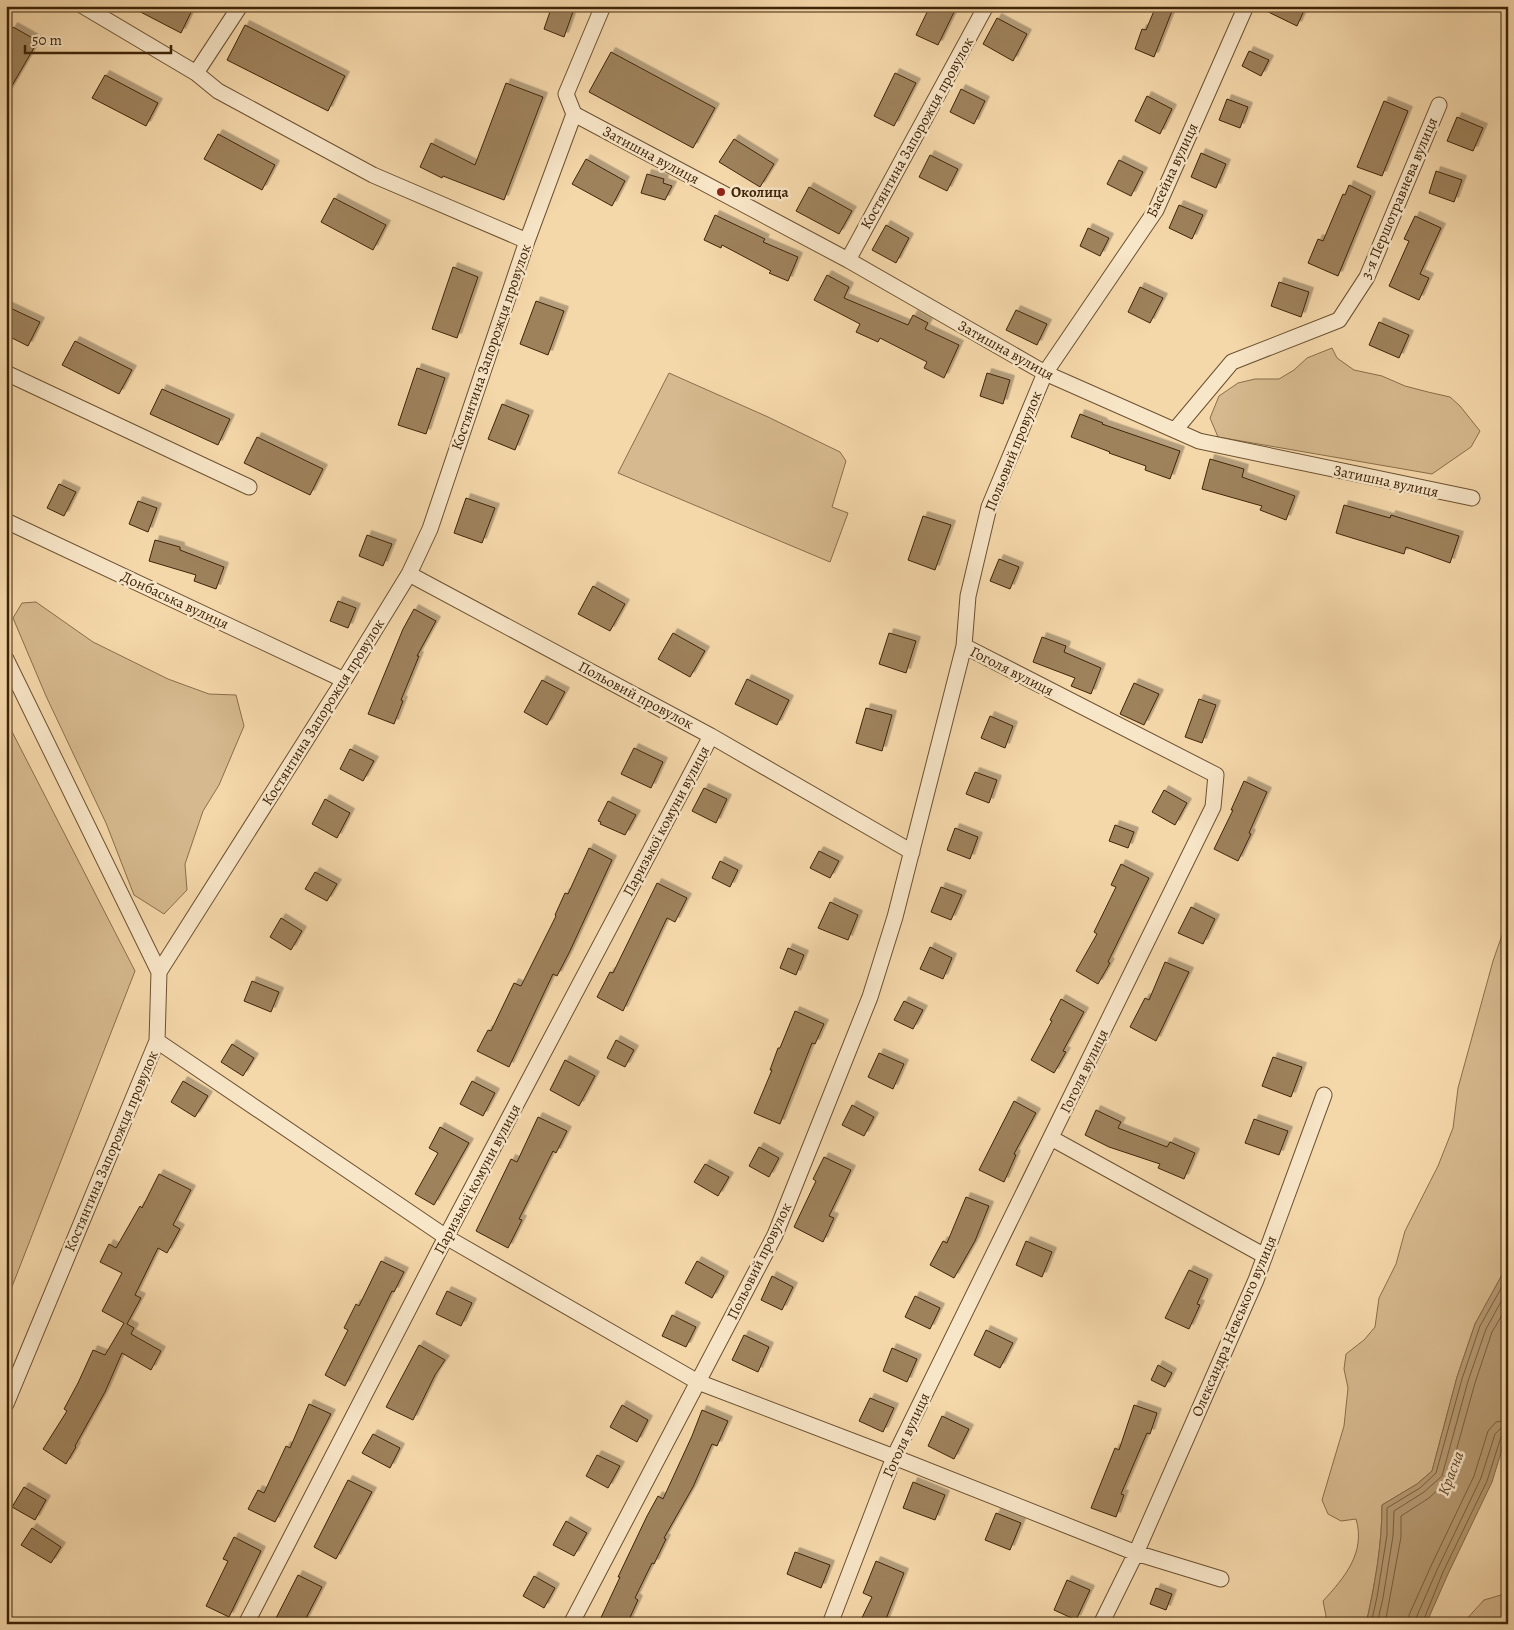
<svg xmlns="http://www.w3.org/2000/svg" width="1514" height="1630" font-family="Alegreya,serif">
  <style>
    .green { fill: #d6b98e; stroke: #8a6e4b }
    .water { fill: #b79b73; stroke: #876b48 }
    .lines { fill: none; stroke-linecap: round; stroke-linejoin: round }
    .shore { stroke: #7b603e; stroke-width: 1 }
    .building { fill: #9e825c; stroke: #3f2408; filter: url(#shadow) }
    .street-casing { stroke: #6c5130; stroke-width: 17 }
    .street { stroke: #f8e6c8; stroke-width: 15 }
    .poi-dot { fill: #8f2418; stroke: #f8e6c8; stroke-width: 2 }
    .labels { text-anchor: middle; stroke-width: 5; stroke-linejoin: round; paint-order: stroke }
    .street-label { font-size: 15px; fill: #3f2408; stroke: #f8e6c8 }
    .poi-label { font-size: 15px; font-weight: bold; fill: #3f2408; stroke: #f8e6c8; text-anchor: start }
    .water-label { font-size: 16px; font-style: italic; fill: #634828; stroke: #f8e6c8 }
  </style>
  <defs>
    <filter id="shadow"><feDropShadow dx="4.5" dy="-4.5" stdDeviation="0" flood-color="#0004"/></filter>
  </defs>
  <rect width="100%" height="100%" fill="#f5d8aa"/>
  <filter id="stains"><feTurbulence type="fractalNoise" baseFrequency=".004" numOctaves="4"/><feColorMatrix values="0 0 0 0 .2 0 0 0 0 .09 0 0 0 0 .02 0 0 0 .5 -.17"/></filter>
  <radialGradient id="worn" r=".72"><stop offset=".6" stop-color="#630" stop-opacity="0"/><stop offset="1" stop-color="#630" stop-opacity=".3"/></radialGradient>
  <path class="green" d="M1332,348L1337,358L1354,370L1382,376L1405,386L1428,392L1450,397L1460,406L1480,431L1471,447L1432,474L1218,437L1210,418L1219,396L1238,383L1255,379H1279L1294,370L1307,358Z
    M669,373L768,417L840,452L846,461L832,507L848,513L830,562L618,473Z
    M36,602L93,642L168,679L209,694L236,695L244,726L219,785L203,811L185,864L187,890L164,914L134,895L106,823L46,696L13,618L22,603Z
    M6,720L135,971L6,1302Z
    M1508,918V1264L1475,1324L1457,1377L1432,1471L1417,1484L1382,1505C1382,1545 1375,1584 1366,1624H1325L1326,1616L1323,1601C1344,1578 1366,1553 1356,1519L1341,1521L1328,1514L1322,1500L1344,1426L1348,1388L1344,1369L1346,1354L1364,1340L1375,1327L1379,1298L1396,1264L1405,1231L1438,1166L1453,1128L1458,1088L1493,961Z
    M1508,1593V1624H1462L1484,1600Z"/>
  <path class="water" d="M1508,1264V1430L1492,1482L1448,1574L1426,1624H1366C1375,1584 1382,1545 1382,1505L1417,1484L1432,1471L1457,1377L1475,1324Z"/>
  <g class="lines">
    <path class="shore" d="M1371,1624L1377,1597L1387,1535V1508L1420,1488L1436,1473L1462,1379L1480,1326L1508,1276
      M1377,1624L1383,1598L1393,1536L1394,1511L1424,1492L1442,1476L1468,1381L1486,1329L1508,1289
      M1385,1624L1401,1537V1516L1429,1498L1448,1480L1475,1383L1492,1332L1508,1305
      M1408,1624L1409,1615L1431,1566L1474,1476L1488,1431L1496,1422L1508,1420
      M1416,1624V1618L1437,1570L1481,1478L1495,1434L1500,1429L1508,1427
      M1422,1624L1443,1572L1487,1481L1501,1437L1504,1434H1508"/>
  </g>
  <path class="building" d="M129,6H194L181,33Z
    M552,6H575L564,37L544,29Z
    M930,6H957L938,45L916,35Z
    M1156,6H1174L1154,57L1135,49L1142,29L1146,30Z
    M1256,6H1306L1297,26Z
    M997,18L1027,34L1013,61L983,44Z
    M245,25L345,76L328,111L227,60Z
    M13,27L38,41L6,96V39Z
    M1249,51L1269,60L1261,76L1242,66Z
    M611,52L715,108L693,148L589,92Z
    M895,73L916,83L894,126L874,116Z
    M105,75L158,103L146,126L92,98Z
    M506,83L543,97L504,200L443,176L442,178L420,167L431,143L475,165Z
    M961,89L985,101L974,124L950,112Z
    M1147,96L1172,109L1160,134L1135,121Z
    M1227,99L1248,107L1240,128L1219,120Z
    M1384,101L1408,111L1382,176L1357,167Z
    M1457,117L1483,128L1473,151L1447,141Z
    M218,134L275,165L262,190L204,159Z
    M734,139L774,164L760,187L719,162Z
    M1201,153L1226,164L1216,188L1191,177Z
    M930,155L958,169L947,191L919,177Z
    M586,159L625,181L612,206L572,184Z
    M1119,160L1143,172L1131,196L1107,184Z
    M1436,171L1462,180L1454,202L1429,193Z
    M647,174L664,179L663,183L672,186L665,200L641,193Z
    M1349,185L1371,196L1338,276L1308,263L1318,239L1323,241L1343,194L1345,195Z
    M809,187L852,211L839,234L796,211Z
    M334,198L386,225L373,250L321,222Z
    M1179,205L1203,215L1192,239L1169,228Z
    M715,215L765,239L763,242L798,257L788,281L769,273L771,271L722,245L721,248L704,240Z
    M1415,216L1441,228L1420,274L1429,278L1419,300L1389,286L1409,241L1404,239Z
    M886,225L909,238L896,263L872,250Z
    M1088,228L1109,238L1100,256L1080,246Z
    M453,267L478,277L457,338L432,329Z
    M827,275L849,287L844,298L908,325L913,315L928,323L925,329L959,345L944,378L924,368L927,362L880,338L878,342L856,332L860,324L814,300Z
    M1279,282L1309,292L1301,317L1271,306Z
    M1140,287L1163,298L1150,323L1128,312Z
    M536,301L564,311L548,355L520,344Z
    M6,306L40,322L28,346L6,335Z
    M1016,310L1047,324L1037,345L1006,330Z
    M1379,322L1409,335L1399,358L1369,345Z
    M75,341L132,370L119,394L62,365Z
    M417,368L445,378L426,434L398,425Z
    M987,373L1010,380L1003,404L980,396Z
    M162,389L230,419L218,445L150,414Z
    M502,404L529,415L515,450L488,439Z
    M1080,414L1103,423L1102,424L1180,451L1170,479L1145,470L1146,466L1109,453L1110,452L1071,437Z
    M257,437L323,469L310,495L244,463Z
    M1210,459L1244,469L1242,477L1295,496L1286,520L1260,510L1262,506L1202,489Z
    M59,484L76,492L64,516L47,508Z
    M466,498L495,508L482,543L454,533Z
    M138,501L157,508L148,532L129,524Z
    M1344,505L1390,518L1391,515L1459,536L1450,563L1406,547L1404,554L1336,533Z
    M923,516L951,525L935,570L908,560Z
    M367,535L392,544L383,566L359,556Z
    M155,540L180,547V550L224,567L216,589L194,581L196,575L149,561Z
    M999,559L1019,567L1010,589L990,581Z
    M593,586L625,604L610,631L578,614Z
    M338,601L356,608L348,628L330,621Z
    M414,609L436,621L417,656H419L401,700L403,701L394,724L368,714L403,629Z
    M673,633L705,651L690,677L658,659Z
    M889,633L916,641L906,673L879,664Z
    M1042,637L1066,646L1064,652L1101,668L1091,694L1071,686L1075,678L1033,662Z
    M747,679L789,700L777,725L735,704Z
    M542,680L565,692L547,725L524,712Z
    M1134,683L1159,694L1144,725L1120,714Z
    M1199,699L1216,705L1202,743L1185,737Z
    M866,708L892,715L882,751L856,743Z
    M990,716L1013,726L1005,748L981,738Z
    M634,748L663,762L651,788L621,774Z
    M350,749L374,761L363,781L340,769Z
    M975,772L997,780L989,803L966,794Z
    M1244,781L1267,792L1249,833L1251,834L1238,861L1214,849L1233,810H1231Z
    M704,788L727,799L716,823L692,811Z
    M1164,790L1187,803L1175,825L1152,812Z
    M325,799L350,813L337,838L312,824Z
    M608,801L636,815L625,835L600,824L601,822L598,821Z
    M1115,825L1134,832L1128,848L1109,841Z
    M955,828L978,837L970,859L947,850Z
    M589,848L612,860L569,953L557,976L553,974L509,1067L477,1051L488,1030L491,1031L514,983L521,986L556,916L555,915L565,893L568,894Z
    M819,851L839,861L830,878L810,868Z
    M720,861L738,870L730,887L712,878Z
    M1121,864L1149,878L1108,962L1110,963L1098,984L1076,971L1097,934L1094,932L1116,887L1111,885Z
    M315,872L337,884L327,901L305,889Z
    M657,883L687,898L675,922L667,918L623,1011L597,997L610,972L613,973Z
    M941,887L962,895L951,920L931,912Z
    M830,902L858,915L848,940L818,928Z
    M1191,907L1215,919L1203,944L1178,933Z
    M281,918L302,931L291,950L270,937Z
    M930,947L952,958L943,979L920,969Z
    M788,948L804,955L796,975L780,968Z
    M1165,962L1189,972L1156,1041L1130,1027L1145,998L1149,1000Z
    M252,981L279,992L271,1012L244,1001Z
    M1061,999L1084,1012L1063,1051L1066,1052L1054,1073L1031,1060L1052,1021L1050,1020Z
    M904,1001L923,1010L913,1029L894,1020Z
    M795,1011L824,1024L815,1044L812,1043L780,1124L754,1113L772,1070H770L778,1048H780Z
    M616,1040L634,1050L625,1067L607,1058Z
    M232,1044L254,1058L243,1076L221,1062Z
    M879,1053L904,1064L893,1089L868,1077Z
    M1273,1057L1302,1067L1291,1097L1262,1086Z
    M565,1060L595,1076L579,1106L550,1090Z
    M183,1081L208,1096L195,1117L171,1102Z
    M472,1081L495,1093L483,1116L460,1104Z
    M1014,1101L1036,1113L1014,1154L1016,1155L1004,1182L979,1170Z
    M852,1105L874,1117L864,1136L842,1125Z
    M1096,1110L1121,1122L1118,1128L1167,1147L1170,1142L1195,1153L1184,1179L1158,1168L1160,1164L1109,1147L1085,1135Z
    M538,1117L567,1131L556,1153L553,1151L519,1219L522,1220L508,1248L476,1231L511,1159L517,1162Z
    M1254,1119L1288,1131L1279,1155L1245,1143Z
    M440,1127L469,1143L434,1205L415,1194L438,1153L429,1148Z
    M759,1147L779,1158L769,1177L749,1166Z
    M824,1157L851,1170L829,1216L834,1218L823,1242L794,1227L816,1181L813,1179Z
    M705,1164L729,1177L718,1196L694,1182Z
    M159,1174L191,1190L173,1225L180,1229L167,1253L158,1248L135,1295L141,1298L127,1324L134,1328L131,1334L161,1351L151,1370L122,1353L105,1392L75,1446L76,1447L66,1464L43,1449L67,1411L64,1409L78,1383L93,1350L105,1355L124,1323L102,1311L122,1273L100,1262L109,1244L116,1248L140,1206L142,1208Z
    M966,1197L989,1206L975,1241L954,1278L930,1265L943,1241L947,1243Z
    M1026,1241L1052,1252L1042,1277L1016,1265Z
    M381,1261L404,1272L394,1292L392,1291L345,1386L325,1375L348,1330L344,1328L356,1304L359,1306Z
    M697,1261L724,1276L712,1298L685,1283Z
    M1189,1270L1208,1279L1197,1304L1200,1305L1189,1329L1165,1318Z
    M772,1276L793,1287L782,1310L761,1300Z
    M447,1291L472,1303L461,1326L436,1314Z
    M915,1296L940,1308L930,1329L905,1317Z
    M672,1315L696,1327L686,1347L662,1336Z
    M986,1330L1013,1343L1000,1368L974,1355Z
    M744,1335L769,1347L758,1372L732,1360Z
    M419,1345L445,1360L435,1375L413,1420L386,1407Z
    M892,1348L917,1359L907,1382L883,1371Z
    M1158,1365L1172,1373L1165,1387L1151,1380Z
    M870,1398L894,1408L883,1432L859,1421Z
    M309,1404L331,1414L275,1522L248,1509L258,1490L264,1493L286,1446L290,1448Z
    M622,1405L648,1420L637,1442L610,1427Z
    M1134,1405L1157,1413L1150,1434L1147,1433L1121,1494L1124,1495L1116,1517L1091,1508L1115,1448L1119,1450Z
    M702,1410L728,1421L717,1446L712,1444L693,1487L664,1538L666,1539L654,1564L652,1563L635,1598L638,1600L627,1624H598L620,1577H618L647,1516L658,1496L663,1499L692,1436Z
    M942,1416L969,1429L954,1459L928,1446Z
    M373,1434L400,1448L390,1468L362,1453Z
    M597,1455L620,1466L608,1488L586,1476Z
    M348,1480L372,1492L336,1559L314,1547Z
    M913,1482L945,1495L935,1520L903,1508Z
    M24,1487L46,1500L35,1520L12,1507Z
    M996,1513L1021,1523L1010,1550L985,1540Z
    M566,1521L587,1533L574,1556L553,1545Z
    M32,1528L61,1547L51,1563L21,1545Z
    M234,1537L261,1551L229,1617L206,1606L228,1561L223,1559Z
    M795,1552L830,1565L821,1588L787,1574Z
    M876,1561L904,1573L884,1624H859L872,1597L863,1593Z
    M298,1575L322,1587L303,1624H273Z
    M534,1576L555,1588L544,1608L523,1596Z
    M1067,1580L1090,1590L1076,1620L1054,1610Z
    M1156,1588L1172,1594L1166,1610L1150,1604Z"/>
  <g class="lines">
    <g class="street-casing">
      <path id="street" d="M83,6L196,73L218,91L373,175L527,241
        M196,73L240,6
        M574,114L848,260L1045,373L1199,441L1472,498
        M848,260L986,6
        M6,373L249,487
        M1175,430L1232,362L1339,320L1367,277L1439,105
        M6,521L344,680
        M409,574L711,736L912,852
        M6,659L159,972
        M157,1041L446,1237L698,1382L894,1457L1136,1553L1221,1579
        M1051,1138L1265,1256
        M6,1404L157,1041L159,972L344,680L409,574L430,529L527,241L574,114L566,94L603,6
        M246,1624L446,1237L711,736
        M571,1624L775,1235L870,997L895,917L964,646L968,596L989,507L1045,373L1156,210L1246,6
        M830,1624L894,1457L1213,807L1216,775L964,646
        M1101,1624L1136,1553L1256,1280L1324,1095"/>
    </g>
    <use href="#street" class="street"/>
  </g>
  <circle class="poi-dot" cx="721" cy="192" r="5"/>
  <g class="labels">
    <g class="street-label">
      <text transform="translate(917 133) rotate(-61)" y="5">Костянтина Запорожця провулок</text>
      <text transform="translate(651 155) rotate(28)" y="5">Затишна вулиця</text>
      <text transform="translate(1172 170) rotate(-65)" y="5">Басейна вулиця</text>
      <text transform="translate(1399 198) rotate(-67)" y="5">3-я Першотравнева вулиця</text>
      <text transform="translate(491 347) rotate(-71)" y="5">Костянтина Запорожця провулок</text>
      <text transform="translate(1006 350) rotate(29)" y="5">Затишна вулиця</text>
      <text transform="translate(1013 451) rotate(-68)" y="5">Польовий провулок</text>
      <text transform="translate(1386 481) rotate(12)" y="5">Затишна вулиця</text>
      <text transform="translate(175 600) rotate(25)" y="5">Донбаська вулиця</text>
      <text transform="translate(1012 671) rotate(27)" y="5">Гоголя вулиця</text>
      <text transform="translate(636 695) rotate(28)" y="5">Польовий провулок</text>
      <text transform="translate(323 712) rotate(-58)" y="5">Костянтина Запорожця провулок</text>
      <text transform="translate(666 821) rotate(-62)" y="5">Паризької комуни вулиця</text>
      <text transform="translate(1084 1071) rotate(-64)" y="5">Гоголя вулиця</text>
      <text transform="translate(111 1151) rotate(-67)" y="5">Костянтина Запорожця провулок</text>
      <text transform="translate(477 1179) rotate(-62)" y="5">Паризької комуни вулиця</text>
      <text transform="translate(759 1261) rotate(-64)" y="5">Польовий провулок</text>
      <text transform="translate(1234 1326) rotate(-67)" y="5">Олександра Невського вулиця</text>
      <text transform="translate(906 1435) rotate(-65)" y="5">Гоголя вулиця</text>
    </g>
    <g class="poi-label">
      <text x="731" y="197">Околица</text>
    </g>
    <g class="water-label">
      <text transform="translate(1450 1473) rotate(-69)" y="6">Красна</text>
    </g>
  </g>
  <rect width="1514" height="1630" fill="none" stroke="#f5d8aa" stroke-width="25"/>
  <rect x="8" y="8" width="1499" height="1615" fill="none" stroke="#3f2408" stroke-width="2.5"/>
  <rect x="12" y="12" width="1489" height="1605" fill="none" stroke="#3f2408"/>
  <path d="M25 45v8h146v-8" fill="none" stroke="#3f2408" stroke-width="2.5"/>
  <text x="32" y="45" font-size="15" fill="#3f2408" stroke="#f8e6c8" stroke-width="4" paint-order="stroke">50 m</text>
  <rect width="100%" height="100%" filter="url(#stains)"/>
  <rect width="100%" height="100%" fill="url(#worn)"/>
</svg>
